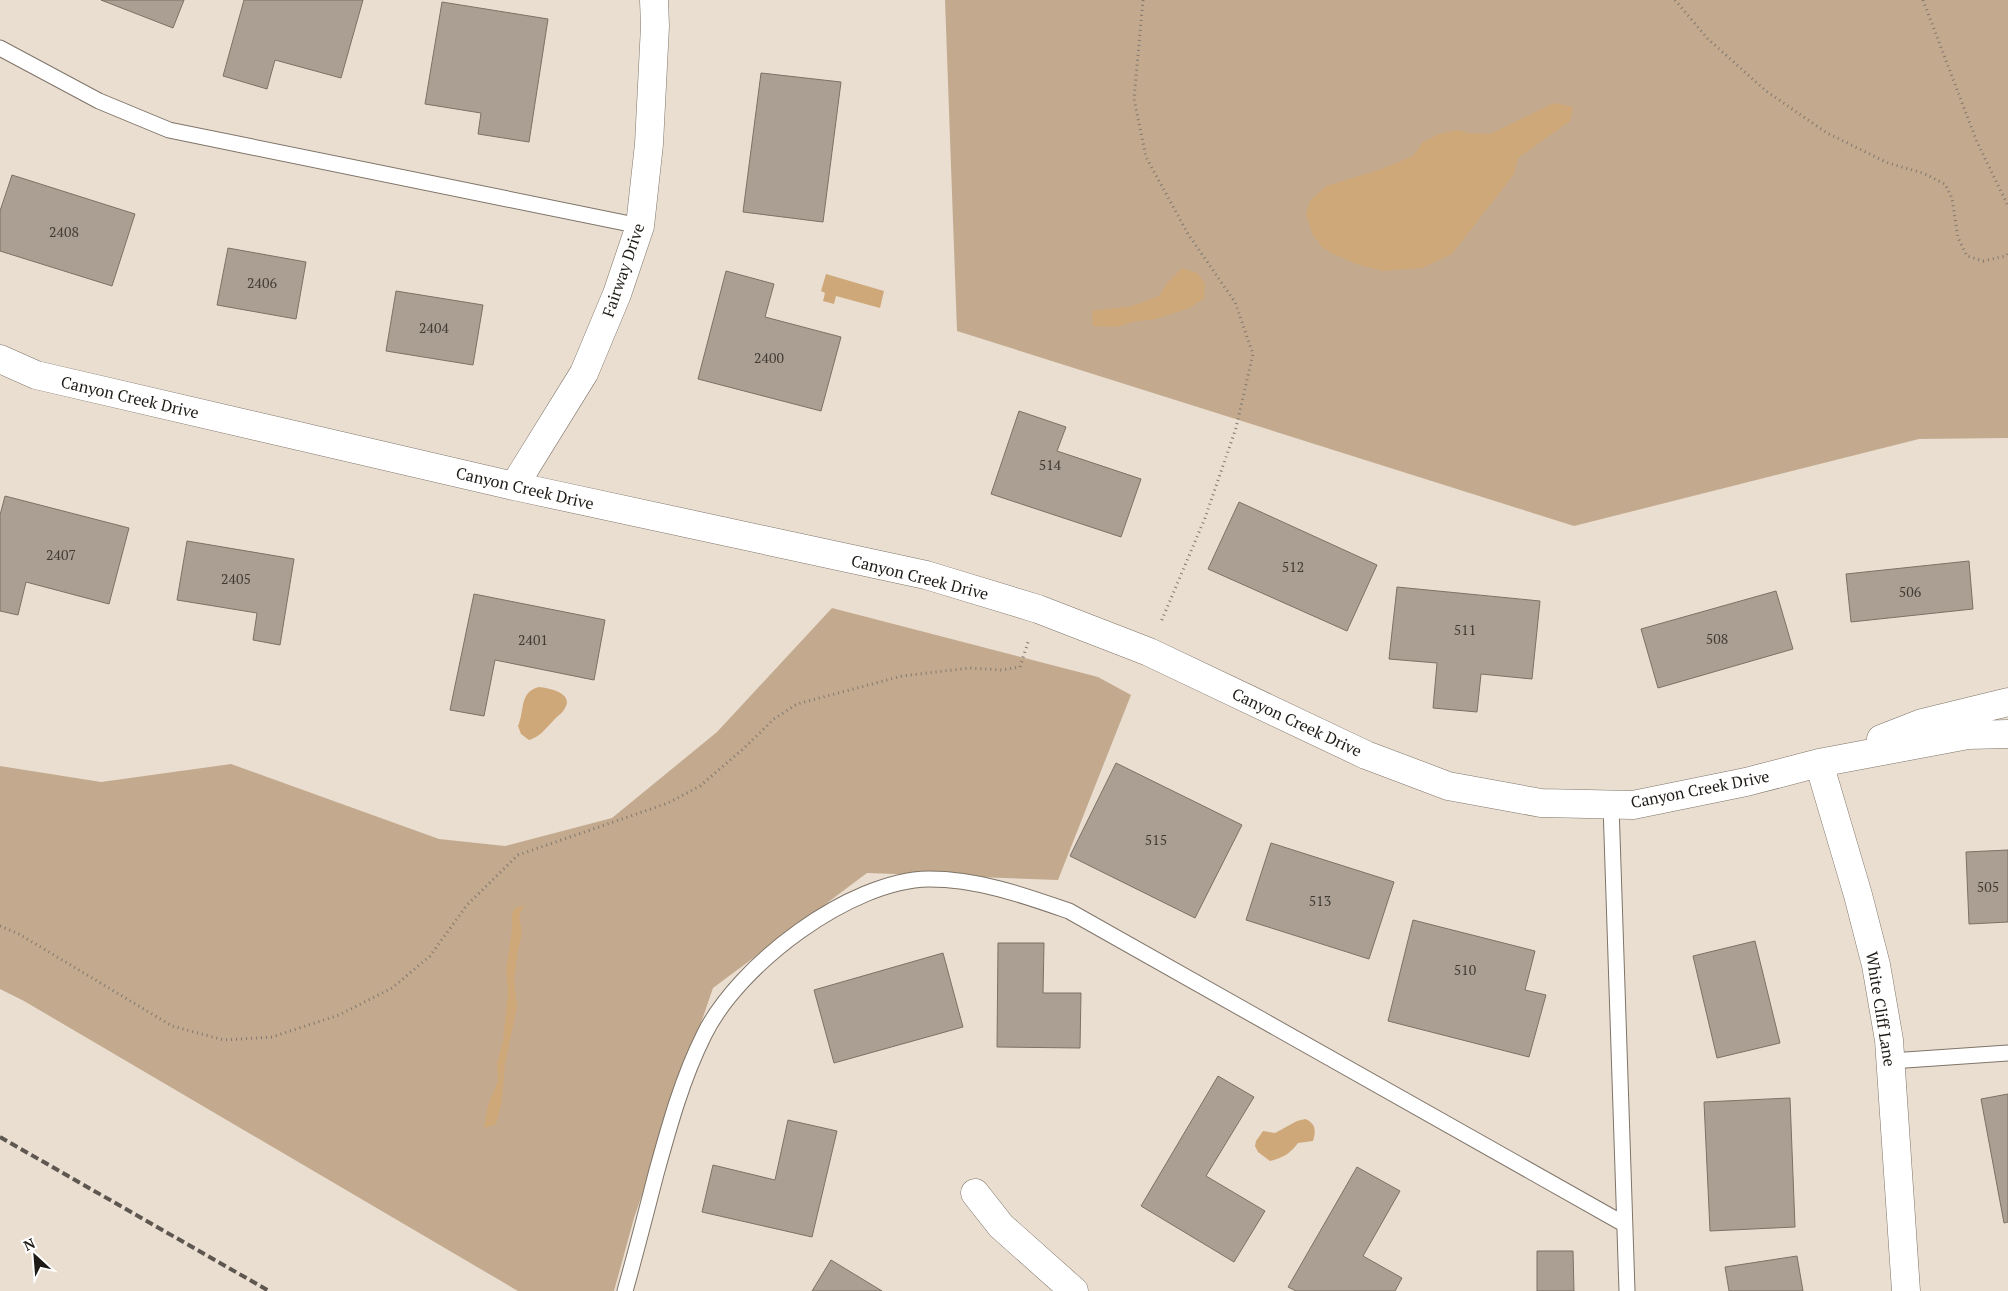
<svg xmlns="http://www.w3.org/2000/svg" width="2008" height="1291" font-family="'PT Serif',serif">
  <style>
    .green { fill: #c3aa8e }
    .water { fill: #cfa87a }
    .building { fill: #ab9f93; stroke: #7c7165 }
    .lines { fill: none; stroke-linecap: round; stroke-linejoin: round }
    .service-casing { stroke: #7f7468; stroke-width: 17 }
    .minor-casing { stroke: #7f7468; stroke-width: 29 }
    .path { stroke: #80786f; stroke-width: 3; stroke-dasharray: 1 4; stroke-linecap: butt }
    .service { stroke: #fff; stroke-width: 15 }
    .minor { stroke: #fff; stroke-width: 28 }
    .rail { stroke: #5e5750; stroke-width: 4; stroke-dasharray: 8 4; stroke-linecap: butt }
    .labels { text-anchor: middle; stroke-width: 4; stroke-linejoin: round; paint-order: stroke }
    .number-label { font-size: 14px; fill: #413b34 }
    .street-label { font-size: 16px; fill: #1e1a15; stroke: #fff }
  </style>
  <rect width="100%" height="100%" fill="#eaded1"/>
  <path class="green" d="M945,0H2008V438L1919,439L1574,526L957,331Z
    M832,608L1098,677L1131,695L1058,880L867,873L713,988L634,1218L614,1291H518L24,1001L0,989V766L101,782L231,764L439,839L505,846L612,818L717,732Z"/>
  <path class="water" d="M1554,103L1573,107L1570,121L1518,158L1514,174L1452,254L1422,268L1383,271L1356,264L1333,254L1322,247L1312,233L1306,214L1310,201L1326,186L1379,170L1413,156L1423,142L1439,134L1458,130L1468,133L1490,134Z
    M1182,268L1197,273L1205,283L1204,298L1190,308L1156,319L1132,322L1117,327L1093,326L1092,311L1132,306L1159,296L1167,283Z
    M826,274L884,291L880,308L836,296L834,304L823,301L825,293L821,291Z
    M539,687C549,688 574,693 565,708C563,713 557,716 554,720C546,728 540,737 529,740L521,734L518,726C525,710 519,692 539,687Z
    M524,905L519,917L522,932L518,951L514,980L517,1007L505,1064L502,1101L496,1124L484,1128L488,1105L498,1081L497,1064L503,1041L508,992L506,970L512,929V913L515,908Z
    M1305,1119C1316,1123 1316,1131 1313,1141L1298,1143C1291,1153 1283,1158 1270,1161L1258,1152L1255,1146L1256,1141L1263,1131L1275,1133L1297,1121Z"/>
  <path class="building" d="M101,0H184L173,28Z
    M244,0H363L341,78L275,60L267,89L223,76Z
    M442,2L548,19L529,142L478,134L481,113L425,104Z
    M761,73L841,82L823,222L743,212Z
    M12,175L135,214L112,286L0,251V211Z
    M228,248L306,262L296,319L217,305Z
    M726,271L774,284L765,317L841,337L821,411L698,379Z
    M396,291L483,305L473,365L386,351Z
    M1019,411L1066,427L1057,451L1141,479L1121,537L991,494Z
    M5,496L129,528L109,604L26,582L18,615L0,611V515Z
    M1239,502L1377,565L1347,631L1208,569Z
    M187,541L294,559L280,645L253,640L257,613L177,600Z
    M1969,561L1973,609L1851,622L1846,574Z
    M1397,587L1540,601L1532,679L1481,674L1477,712L1433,708L1437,663L1389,659Z
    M1776,591L1793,649L1658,688L1641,629Z
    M474,594L605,620L594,680L495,660L484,716L450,710Z
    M1116,763L1242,825L1195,918L1070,856Z
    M1271,843L1394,882L1369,959L1246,920Z
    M2008,850V922L1969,924L1966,852Z
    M1413,920L1535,951L1525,990L1546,995L1529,1057L1388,1021Z
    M1755,941L1780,1043L1717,1058L1693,956Z
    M998,943H1044L1043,993H1081L1080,1048L997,1047Z
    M943,953L963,1027L834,1063L814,990Z
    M1218,1076L1254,1097L1206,1176L1265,1211L1234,1262L1141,1206Z
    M2008,1094V1222L2004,1223L1981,1099Z
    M1790,1098L1795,1227L1710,1231L1704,1102Z
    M788,1120L837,1131L812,1237L702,1212L713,1165L775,1180Z
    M1357,1167L1400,1191L1363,1256L1402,1278L1395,1291H1296L1288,1287Z
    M1537,1251H1573L1574,1291H1537Z
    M1797,1256L1803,1291H1729L1725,1267Z
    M831,1260L882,1291H812Z"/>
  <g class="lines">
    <g class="service-casing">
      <path id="service" d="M0,48L99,101L169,130L640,226
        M1611,805L1627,1291
        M1891,1061L2008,1053
        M625,1291C636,1252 646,1213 656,1174C669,1127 682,1079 704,1035C738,965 850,880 929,879C978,879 1023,895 1069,911L1624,1224"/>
    </g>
    <g class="minor-casing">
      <path id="minor" d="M0,359L36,375L514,486L926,575L1038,609L1149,652L1366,755L1448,786L1541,803L1633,805L1746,782L1819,763L1968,735L2008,734
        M514,486L584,373L617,294L640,226L649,144L655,26L654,0
        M1881,739L1922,723L2008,702
        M1819,763L1858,895L1876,965L1889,1040L1906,1291
        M975,1193L1001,1226L1074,1291"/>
    </g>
    <path class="path" d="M1143,0L1134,99L1146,157L1188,234L1235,302L1253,354L1236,428L1205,518L1161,622
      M1675,0L1708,39L1766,91L1827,133L1888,163L1923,173L1945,184L1952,198L1958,238L1967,256L1983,261L2006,256L2008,253
      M1923,0L1977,142L2008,206
      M0,926L19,934L172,1026L224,1040L272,1037L339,1015L392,988L430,956L467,905L518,855L668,803L700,786L743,749L774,719L797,704L902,676L970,668L1002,670L1020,667L1029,639"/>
    <use href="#service" class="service"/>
    <use href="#minor" class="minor"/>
    <path class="rail" d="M0,1137L269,1291"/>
  </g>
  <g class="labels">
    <g class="number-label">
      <text x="64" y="237">2408</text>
      <text x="262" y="288">2406</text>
      <text x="434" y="333">2404</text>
      <text x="769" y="363">2400</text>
      <text x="1050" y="470">514</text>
      <text x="61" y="560">2407</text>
      <text x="1293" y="572">512</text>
      <text x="236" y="584">2405</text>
      <text x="1910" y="597">506</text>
      <text x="1465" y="635">511</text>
      <text x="1717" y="644">508</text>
      <text x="533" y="645">2401</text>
      <text x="1156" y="845">515</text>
      <text x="1988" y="892">505</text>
      <text x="1320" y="906">513</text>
      <text x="1465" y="975">510</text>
    </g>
    <g class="street-label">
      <text transform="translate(623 270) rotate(-71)" y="6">Fairway Drive</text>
      <text transform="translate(130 397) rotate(13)" y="6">Canyon Creek Drive</text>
      <text transform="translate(525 488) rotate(13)" y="6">Canyon Creek Drive</text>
      <text transform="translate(920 577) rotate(14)" y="6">Canyon Creek Drive</text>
      <text transform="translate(1297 722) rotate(25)" y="6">Canyon Creek Drive</text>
      <text transform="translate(1700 789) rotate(-11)" y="6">Canyon Creek Drive</text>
      <text transform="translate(1881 1009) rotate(81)" y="6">White Cliff Lane</text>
    </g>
  </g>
  <g transform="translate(35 1256) rotate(334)" stroke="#ffffff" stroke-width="4" paint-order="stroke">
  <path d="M0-4L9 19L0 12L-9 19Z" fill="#1e1a15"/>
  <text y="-8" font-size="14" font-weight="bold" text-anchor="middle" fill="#1e1a15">N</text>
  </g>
</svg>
